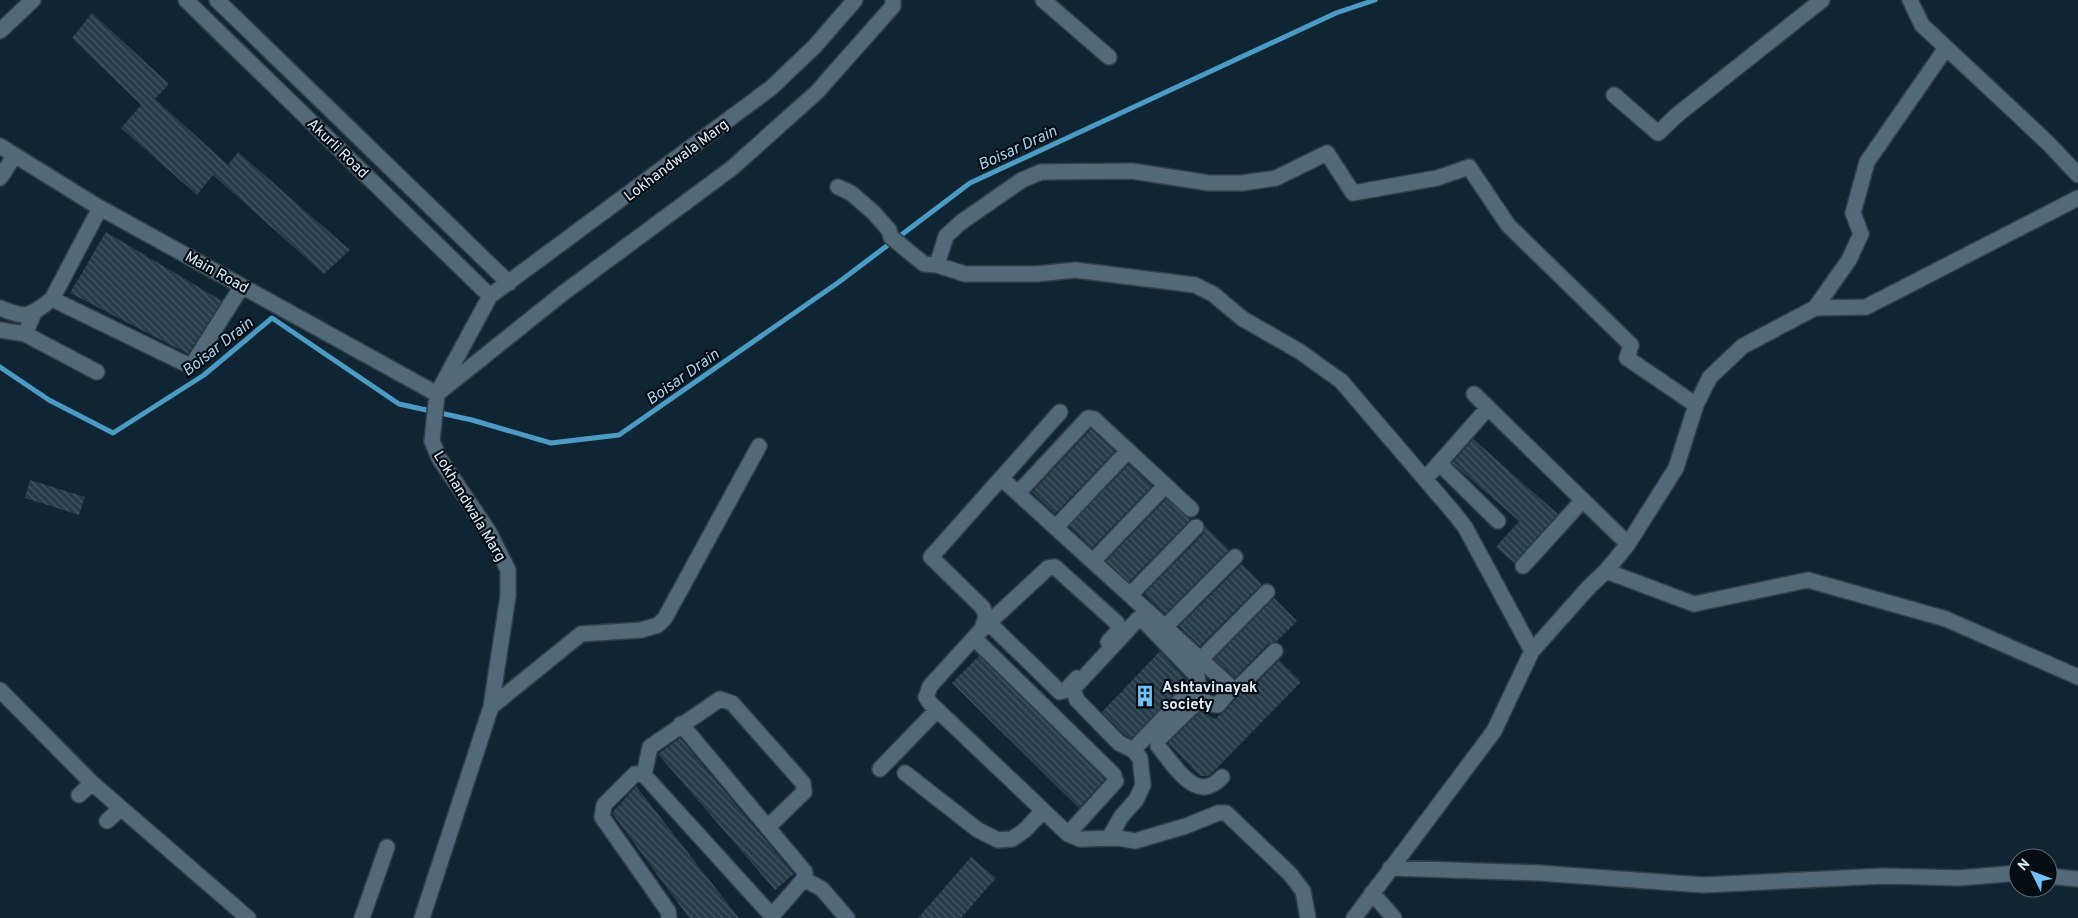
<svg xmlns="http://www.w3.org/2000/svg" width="2078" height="918" font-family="Overpass,sans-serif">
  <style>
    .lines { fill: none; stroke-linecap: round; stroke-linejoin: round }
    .stream { stroke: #4b9bc4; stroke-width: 5 }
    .building { fill: url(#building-back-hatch) }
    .minor-casing { stroke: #313f4a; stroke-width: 18 }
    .minor { stroke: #52697a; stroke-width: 15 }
    .labels { text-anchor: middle; stroke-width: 4.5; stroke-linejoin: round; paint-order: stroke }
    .street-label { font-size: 15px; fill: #deecf6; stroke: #050d13 }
    .poi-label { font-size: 15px; font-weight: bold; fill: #deecf6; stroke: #050d13; text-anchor: start }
    .water-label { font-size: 16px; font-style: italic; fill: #a8d1ef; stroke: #050d13 }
  </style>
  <defs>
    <pattern id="building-back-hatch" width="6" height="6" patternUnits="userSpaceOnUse" patternTransform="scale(1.25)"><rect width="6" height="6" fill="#253c4b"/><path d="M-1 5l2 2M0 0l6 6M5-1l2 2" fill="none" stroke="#445866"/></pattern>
  </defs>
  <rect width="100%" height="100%" fill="#0f2533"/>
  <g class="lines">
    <path class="stream" d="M0,367L49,400L113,433L204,375L272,318L399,404L472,420L551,443L619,435L839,282L970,183L1336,13L1375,0"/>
  </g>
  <path class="building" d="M92,13L169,84L155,99L228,165L238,152L350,250L324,274L213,175L197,195L121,128L141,105L72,38Z
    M106,232L222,301L188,354L70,293Z
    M1091,429L1115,451L1055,514L1032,492Z
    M1473,439L1558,514L1514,563L1496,547L1519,521L1452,463Z
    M1129,464L1152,486L1092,548L1069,526Z
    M30,480L85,497L79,515L25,498Z
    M1166,499L1191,519L1129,582L1106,561Z
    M1205,526L1229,550L1165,614L1144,594L1203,534Z
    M1242,564L1262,584L1200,646L1179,626Z
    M1274,598L1297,621L1276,642L1268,644L1235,678L1214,659Z
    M1160,651L1187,680L1131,739L1125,735L1102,712Z
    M979,656L1105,779L1079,808L952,683Z
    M1279,660L1301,682L1213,772L1208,776H1200L1168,743L1202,710L1214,719L1225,711L1237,697L1246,694Z
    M680,738L794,874L775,890L658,754Z
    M636,786L739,918H689L612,813Z
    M971,857L996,878L961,918H918Z"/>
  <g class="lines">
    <g class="minor-casing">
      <path id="minor" d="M186,0L490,296
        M217,0L509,283
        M1043,0L1109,57
        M1910,0L1922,25L2049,144L2078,175
        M0,31L33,0
        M1614,95L1658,133L1677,115L1822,0
        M0,146L95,205L437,394L562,294L732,168L817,92L893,6V0
        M0,178L15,155
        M838,187L851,193L873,212L889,230L891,237L924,264L937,265L965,274H1037L1075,270L1195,285L1213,294L1243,319L1299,351L1341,381L1454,513L1465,527L1532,651
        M937,265L946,236L960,223L1022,180L1041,172L1132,171L1209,183H1242L1276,178L1327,153L1353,193L1437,178L1469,167L1508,225L1631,345L1627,358L1696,405
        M52,299L100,208
        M0,308C27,319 29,317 52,299L188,365L194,362L242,286
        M1815,308L1849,260L1861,234L1853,213L1867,162L1946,48
        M34,313L25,334L97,372
        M0,330L25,334
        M1474,394L1628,544
        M1060,412L931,557L983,608L986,616L982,629L930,686L926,697L930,703L1068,834L1080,839L1118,838L1135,841L1186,826L1218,813H1226L1290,874L1303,891L1308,918
        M1439,463L1498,521
        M1001,478L1232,688L1239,687L1275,651
        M1426,478L1488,408
        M1018,493L1088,418L1094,419L1191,509
        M1056,527L1128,451
        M1093,561L1165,486
        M1523,566L1583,500
        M1606,571L1694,604L1808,580L1946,619L2078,677
        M1130,595L1196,527
        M989,623L1060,692L1066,690L1077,678
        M1165,627L1235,557
        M982,629L1048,568L1055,567L1117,623L1119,630L1108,642
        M974,638L1114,775
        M1201,659L1267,592
        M0,690L92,783L248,918
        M491,707L581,634L641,630L658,625L665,618L759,446
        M681,724L805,872L804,879L770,918
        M880,769L937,710
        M905,773L978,830L998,840L1012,839L1025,830L1043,811
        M644,775L650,747L720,699L732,703L803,783L804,792L768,827
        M1222,777C1196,805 1175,766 1158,746V740L1200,699L1210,704L1218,705L1232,688
        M79,795L92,783
        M107,821L121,808
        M1068,834L1116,781
        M1109,838L1121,817L1136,800L1143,785L1140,758L1133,750L1119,743L1077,700L1073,689L1138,619L1143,620L1197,676L1198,682L1133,750
        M1390,868L1539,873L1703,885L1883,876L1959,878L2018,873
        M2048,876L2078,879
        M804,879L822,889L847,918
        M1372,893L1394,918
        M362,918L387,847
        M422,918L491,707L508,596V570L489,532L439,458L432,441L437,394L490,296L771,88L815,46L855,0
        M669,918L668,911L602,817L604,805L635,774L644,775L772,916
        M1354,918L1494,731L1532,651L1589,587L1606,571L1628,544L1676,468L1696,405L1710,377L1743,346L1815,308L1866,307L2078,198"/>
    </g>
    <use href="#minor" class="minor"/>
  </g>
  <defs>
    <g id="building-bare" transform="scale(1.725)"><path d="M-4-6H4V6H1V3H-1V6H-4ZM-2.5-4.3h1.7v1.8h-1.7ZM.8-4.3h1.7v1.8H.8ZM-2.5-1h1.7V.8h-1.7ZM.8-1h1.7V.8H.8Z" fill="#72c1f5" stroke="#050d13" stroke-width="2.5" paint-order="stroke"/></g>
  </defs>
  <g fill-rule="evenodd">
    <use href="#building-bare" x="1145" y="696"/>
  </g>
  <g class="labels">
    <g class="street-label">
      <text transform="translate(338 148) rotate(44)" y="5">Akurli Road</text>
      <text transform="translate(676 160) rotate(-37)" y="5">Lokhandwala Marg</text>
      <text transform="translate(217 272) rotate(29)" y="5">Main Road</text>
      <text transform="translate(470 506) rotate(59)" y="5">Lokhandwala Marg</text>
    </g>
    <g class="poi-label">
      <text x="1162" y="692">Ashtavinayak<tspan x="1162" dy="17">society</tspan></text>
    </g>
    <g class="water-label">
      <text transform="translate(1017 147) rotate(-25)" y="6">Boisar Drain</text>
      <text transform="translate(217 346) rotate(-38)" y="6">Boisar Drain</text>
      <text transform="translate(682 376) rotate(-35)" y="6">Boisar Drain</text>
    </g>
  </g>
  <g transform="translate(2033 873) rotate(312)"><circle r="24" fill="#050d13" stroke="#5c666e"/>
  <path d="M0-4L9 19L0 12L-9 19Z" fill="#72c1f5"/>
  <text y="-8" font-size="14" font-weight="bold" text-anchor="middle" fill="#deecf6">N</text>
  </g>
</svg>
